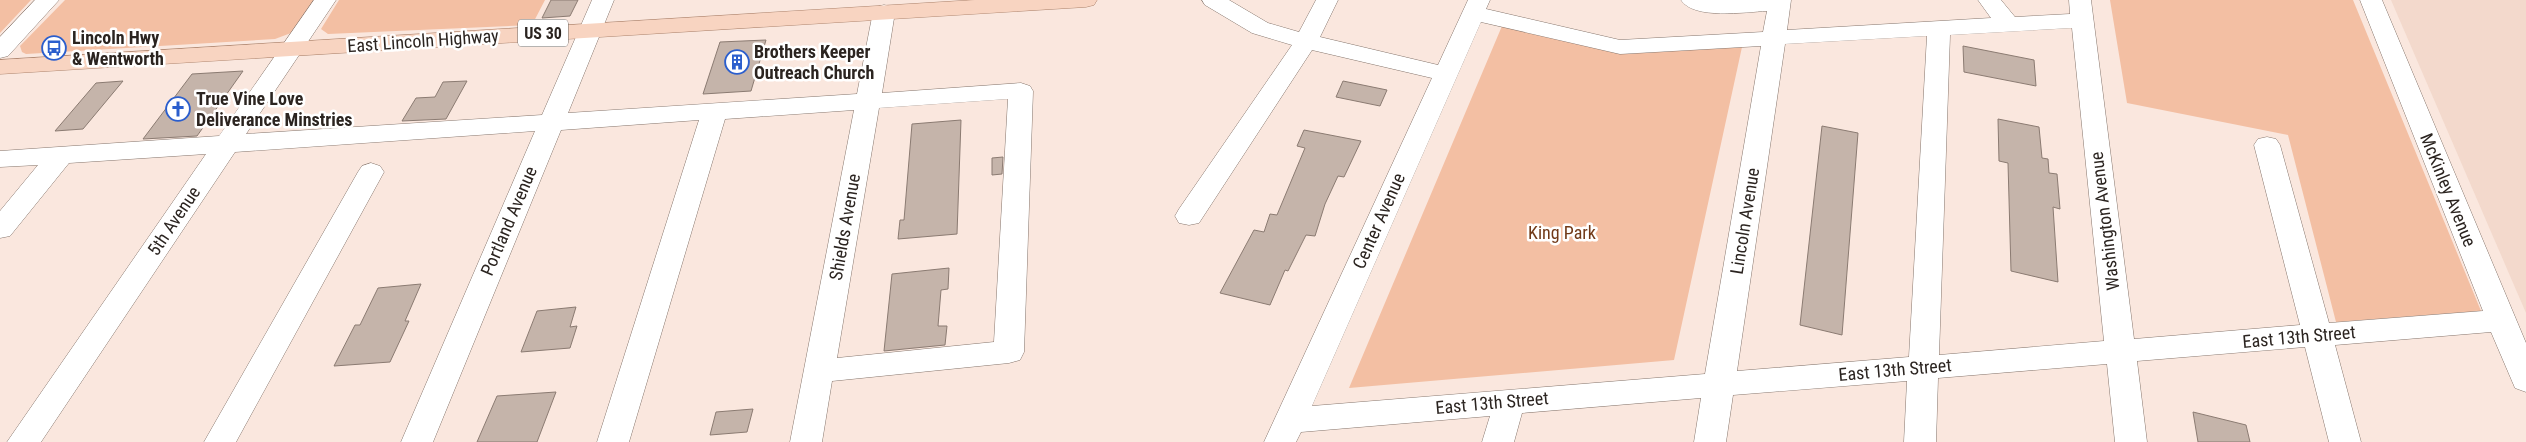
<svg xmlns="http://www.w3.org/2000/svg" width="2526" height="442" font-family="'Roboto Condensed',sans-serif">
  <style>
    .built { fill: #f3d9cc }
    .green { fill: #f3bfa3 }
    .building { fill: #c5b4aa; stroke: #8b7b72 }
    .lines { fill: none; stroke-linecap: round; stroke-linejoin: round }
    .minor-casing { stroke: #86766d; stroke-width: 1 }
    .major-casing { stroke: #ad846d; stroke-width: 1 }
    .minor { fill: #fff; fill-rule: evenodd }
    .major { fill: #f8d4c1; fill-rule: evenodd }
    .labels { text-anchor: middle; stroke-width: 5; stroke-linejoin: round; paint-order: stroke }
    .shield { fill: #fff; stroke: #6b6663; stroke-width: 1 }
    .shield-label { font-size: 16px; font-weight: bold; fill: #2b2420 }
    .poi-label { font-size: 18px; font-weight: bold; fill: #2b2420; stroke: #fff; text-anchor: start }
    .street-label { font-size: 18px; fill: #2b2420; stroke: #fff }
    .park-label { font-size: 18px; fill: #713917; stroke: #fff }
  </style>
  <rect width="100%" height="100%" fill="#fae7de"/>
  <path class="built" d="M2391,0H2526V313Z"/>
  <path class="green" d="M0,0H31L0,33Z
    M65,0H317L291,33L275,39L26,54L22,52L20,46Z
    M339,0H545L532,25L328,34L321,29Z
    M2110,0H2353L2481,311L2336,322L2288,135L2127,103Z
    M1502,26L1623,54L1742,47L1674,360L1349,388Z"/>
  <path class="building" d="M551,0H578L570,16L542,18Z
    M766,40L751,91L703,94L720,42Z
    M1963,46L2034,60L2036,86L1964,72Z
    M243,71L197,136L143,139L192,74Z
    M123,81L83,129L55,131L96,83Z
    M467,81L446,119L402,121L416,98L435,97L443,82Z
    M1343,81L1387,90L1380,106L1336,97Z
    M1998,119L2039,127L2042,158L2048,159L2049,173L2057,174L2060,209L2053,207L2058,282L2011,271L2008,163L1999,161Z
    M961,120L957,234L898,239L900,220H904L912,124Z
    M1822,126L1858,133L1842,335L1800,325Z
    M1304,130L1361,141L1344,177L1338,176L1325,204L1315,236L1306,235L1288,271L1285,270L1270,305L1220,293L1254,230L1264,232L1270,214L1277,215L1305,148L1297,146Z
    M1003,157L1002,174L992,175V158Z
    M949,268L948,289L941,290L938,326H947L945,345L884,351L892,274Z
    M421,284L405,321H409L390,362L334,366L355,325H360L378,288Z
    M576,307L570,327L577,326L570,348L521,352L537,311Z
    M556,392L537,442H477L497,396Z
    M753,409L747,432L710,435L716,412Z
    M2193,412L2246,425L2250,442H2198Z"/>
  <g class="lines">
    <g class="minor-casing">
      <path id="minor" d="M35,0H59L8,56L0,58V37Z
        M314,0H336L246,134L542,115L592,0H614L568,113L857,94L873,12L876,7L884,5L892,7L895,12L882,93L1021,83L1030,86L1033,91L1024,352L1020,360L1009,363L832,381L822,442H790L854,110L725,119L629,442H597L699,120L561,130L433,442H401L535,131L235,152L41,442H7L206,154L69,163L10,236L0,238V211L38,165L0,167V151L219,136ZM1008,99L994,342L837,358L879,108Z
        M1202,0H1229L1268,23L1299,32L1316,0H1338L1320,37L1438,65L1468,0H1490L1486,9L1620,40L1763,32L1767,11C1745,12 1694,20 1681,0H1791L1787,30L1991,18L1978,0H2001L2015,17L2070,14L2069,0H2091L2134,339L2300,325L2254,145L2258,139L2267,137L2276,139L2280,145L2329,323L2483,311L2360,0H2382L2526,343V392L2515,388L2491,332L2335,345L2361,442H2329L2305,347L2137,361L2147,442H2115L2107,364L1938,378L1936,442H1904L1907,381L1733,395L1726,442H1694L1701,398L1522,413L1514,442H1482L1490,416L1301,432L1296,442H1264L1432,78L1312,50L1199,223L1189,225L1179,223L1175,216L1179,209L1292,45L1252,33L1205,5ZM1481,22L1620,54L1761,46L1705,374L1312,406ZM2072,28L2104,341L1939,355L1950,35ZM1927,36L1909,357L1737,371L1785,44Z
        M371,163L380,166L384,172L236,442H204L358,172L362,166Z"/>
    </g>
    <g class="major-casing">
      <path id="major" d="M975,0H1097L1094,5L1086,7L0,74V60Z"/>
    </g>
    <use href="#minor" class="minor"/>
    <use href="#major" class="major"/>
  </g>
  <defs>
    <g id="bus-ring" transform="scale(1.25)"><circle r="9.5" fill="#fff" stroke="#2b5ecd" stroke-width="1.5"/><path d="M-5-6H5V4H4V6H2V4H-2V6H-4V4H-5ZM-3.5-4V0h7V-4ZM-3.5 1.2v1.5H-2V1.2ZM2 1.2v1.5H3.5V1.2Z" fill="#2b5ecd"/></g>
    <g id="building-ring" transform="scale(1.25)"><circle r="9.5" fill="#fff" stroke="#2b5ecd" stroke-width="1.5"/><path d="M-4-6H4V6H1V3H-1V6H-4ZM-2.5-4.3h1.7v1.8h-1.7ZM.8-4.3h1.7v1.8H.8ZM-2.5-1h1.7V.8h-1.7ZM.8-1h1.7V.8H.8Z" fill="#2b5ecd"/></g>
    <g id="church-ring" transform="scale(1.25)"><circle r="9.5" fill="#fff" stroke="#2b5ecd" stroke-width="1.5"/><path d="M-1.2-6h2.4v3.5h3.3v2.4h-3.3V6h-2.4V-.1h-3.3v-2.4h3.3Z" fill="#2b5ecd"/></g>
  </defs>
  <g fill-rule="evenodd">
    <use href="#bus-ring" x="54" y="48"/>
    <use href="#building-ring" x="737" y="62"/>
    <use href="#church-ring" x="178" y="109"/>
  </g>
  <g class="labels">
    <rect class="shield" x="518" y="19.5" width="50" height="27" rx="4"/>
    <g class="shield-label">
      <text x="543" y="39">US 30</text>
    </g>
    <g class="poi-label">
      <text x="72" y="44">Lincoln Hwy<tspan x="72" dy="21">&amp; Wentworth</tspan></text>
      <text x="754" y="58">Brothers Keeper<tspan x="754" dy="21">Outreach Church</tspan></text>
      <text x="196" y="105">True Vine Love<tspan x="196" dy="21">Deliverance Minstries</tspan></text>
    </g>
    <g class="street-label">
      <text transform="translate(423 41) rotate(-4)" y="6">East Lincoln Highway</text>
      <text transform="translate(2448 190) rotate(68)" y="6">McKinley Avenue</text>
      <text transform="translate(174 221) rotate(-56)" y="6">5th Avenue</text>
      <text transform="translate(509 221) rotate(-67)" y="6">Portland Avenue</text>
      <text transform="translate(1379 221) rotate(-66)" y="6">Center Avenue</text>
      <text transform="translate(1745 221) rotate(-81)" y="6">Lincoln Avenue</text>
      <text transform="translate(2105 221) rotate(-97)" y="6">Washington Avenue</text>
      <text transform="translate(845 227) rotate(-80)" y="6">Shields Avenue</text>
      <text transform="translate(2299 337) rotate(-5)" y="6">East 13th Street</text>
      <text transform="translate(1895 370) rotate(-5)" y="6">East 13th Street</text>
      <text transform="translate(1492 403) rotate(-5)" y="6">East 13th Street</text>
    </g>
    <g class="park-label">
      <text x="1562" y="239">King Park</text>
    </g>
  </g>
</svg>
